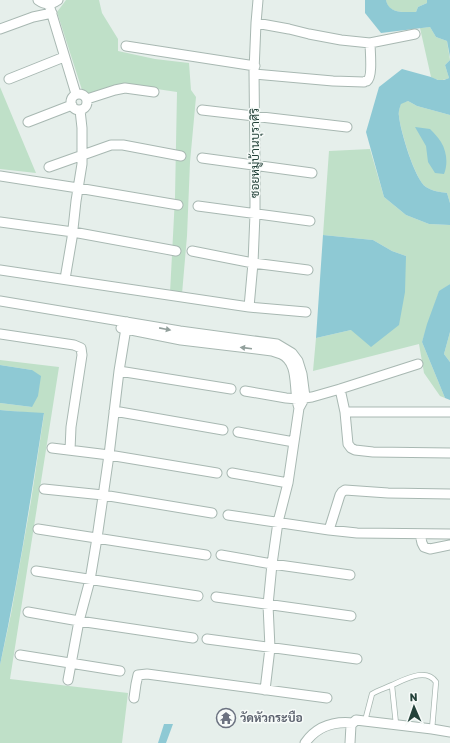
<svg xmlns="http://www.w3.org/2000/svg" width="450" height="743" font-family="Rubik,Sarabun,sans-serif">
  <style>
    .green { fill: #bfe0c8 }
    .water { fill: #8ec9d4 }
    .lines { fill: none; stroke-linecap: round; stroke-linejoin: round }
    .service-casing { stroke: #a8b8b2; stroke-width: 6 }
    .minor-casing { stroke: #a8b8b2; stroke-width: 11 }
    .service { stroke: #fff; stroke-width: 4.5 }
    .minor { stroke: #fff; stroke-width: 9 }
    .oneway { fill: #92a09c }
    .labels { text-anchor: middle; stroke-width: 3; stroke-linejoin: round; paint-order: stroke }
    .street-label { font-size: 12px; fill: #24423a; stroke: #f7fbf9 }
    .worship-label { font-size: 12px; font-weight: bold; fill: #5b616d; stroke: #f7fbf9; text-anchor: start }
  </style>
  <rect width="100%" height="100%" fill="#e6efeb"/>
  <path class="green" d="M66,0H99L102,13L118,39V51L155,59L189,63L191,90L196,97L190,162L187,236L182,294L170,293L175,197L177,92L130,85L89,94L82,90L57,12Z
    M386,0H427V3L418,7L416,12C405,12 388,14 386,0Z
    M430,27L436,37L447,41L450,60L445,65L449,78C442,81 438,81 431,77L420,28Z
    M0,87L36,173L0,169Z
    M408,101L417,106L450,115V203L447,193C440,192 432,191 426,187C415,180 400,129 399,116C398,112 400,107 401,103Z
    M370,149L384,197L406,215L429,224L450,225V284L439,292L422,342L445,398L440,396L424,373L419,344L313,371L316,338L351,330L406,256L392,251L373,240L323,235L329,151Z
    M450,332V362L444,354Z
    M0,360L59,367L10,679L128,693L122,743H0V665L11,614L31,501L44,414L0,410V403L32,407V370L0,365Z"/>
  <path class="water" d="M365,0H386C389,14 404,12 416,12L418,7L427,3V0H450V57L447,41L436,37L430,27L381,33L365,13Z
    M450,60V115L417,106L408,101L401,104C400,107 398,112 399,116C400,130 415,180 426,187C432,191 440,192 447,193L450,203V225L429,224L406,215L384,197L366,132L379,87L402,69L431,77L438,80H444L449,78L445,65Z
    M415,127L430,129C434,133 438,137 441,142C447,152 448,164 444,174L435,173L428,162L426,146Z
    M323,235L373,240L392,251L406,256L405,292L399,325L371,347L351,330L316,338Z
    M450,284V332L444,354L450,362V400L445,398L422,342L427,324L439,291Z
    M0,365L32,370L41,376L38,396L32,407L0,403Z
    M0,410L11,411L44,413C31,497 18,582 0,665Z
    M164,724H173L166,743H158Z"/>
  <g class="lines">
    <g class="service-casing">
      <path id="service" d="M392,686L396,724
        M365,721L372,694C378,690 386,688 392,685C404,680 426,667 436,682L432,729"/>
    </g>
    <g class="minor-casing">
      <path id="minor" d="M38,0C45,5 51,5 58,0
        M48,4L50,8L76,94
        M256,23L289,29L309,34L341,40L370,43L415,34
        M0,29L33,17L52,13
        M126,46L255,66
        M254,74L333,81L364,82C365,81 366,81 367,81C373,77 370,50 370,43
        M9,79L64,57
        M71 102a8 8 0 1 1 16 0a8 8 0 1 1-16 0Z
        M87,99L115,90L125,88L154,92
        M202,110L347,127
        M28,122L72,105
        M202,158L312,173
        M49,167L111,145H123L181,156
        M0,176L78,188L178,205
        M198,206L310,221
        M0,222L73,232L176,251
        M192,251L253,263L308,270
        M0,270L249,307L306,312
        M65,279L72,238L76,201L82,164V128L80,110
        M0,301L180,331L277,344L292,353L298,361L302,374L305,397L299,408L288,483L278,522L272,564L268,605L270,648L265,690
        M249,307L253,263L255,214V165L254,71L256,23L258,0
        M121,328L181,340L272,351C275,352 278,353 281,354C298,362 294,384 297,399C297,402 298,405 299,408
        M0,334L74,345L81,348L82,355L71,427L70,450
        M119,371L231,389
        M340,389L345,412L348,444L351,448L355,450L373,452L450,453
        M245,391L286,398L297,399L312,397L340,389L418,364
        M114,411L223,430
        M345,412H450
        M238,432L294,442
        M52,448L109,455L217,473
        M232,473L288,483
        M44,489L103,495L212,513
        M228,515L329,530L357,533L450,534
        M38,529L206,555
        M329,530L340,495L342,492L345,490L388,493L450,494
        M420,534L422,543L424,547L430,549L450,545
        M221,555L272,564L350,575
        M36,571L198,596
        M216,597L351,616
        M28,612L79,621L193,638
        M207,639L357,659
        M20,655L120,671
        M68,680L79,621L90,580L97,538L109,455L119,371L127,322
        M134,698L136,684L138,675L147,674L327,698
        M305,743C317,726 333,721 353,723
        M350,743L351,725L356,720L432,729L450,732"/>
    </g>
    <use href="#service" class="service"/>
    <use href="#minor" class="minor"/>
  </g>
  <defs><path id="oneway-solid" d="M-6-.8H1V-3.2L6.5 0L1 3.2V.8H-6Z"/></defs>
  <g class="oneway">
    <use href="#oneway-solid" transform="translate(165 329) rotate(11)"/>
    <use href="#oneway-solid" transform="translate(246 348) rotate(-173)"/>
  </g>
  <defs>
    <g id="temple-ring" transform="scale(1)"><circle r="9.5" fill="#f7fbf9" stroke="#6b7280" stroke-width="1.5"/><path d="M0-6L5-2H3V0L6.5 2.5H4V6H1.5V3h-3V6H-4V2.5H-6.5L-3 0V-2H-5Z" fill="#6b7280"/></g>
  </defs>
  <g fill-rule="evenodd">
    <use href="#temple-ring" x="226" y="718"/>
  </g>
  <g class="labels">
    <g class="street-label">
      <text transform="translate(255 153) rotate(-90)" y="4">ซอยหมู่บ้านบุราศิริ</text>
    </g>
    <g class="worship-label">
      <text x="240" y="722">วัดหัวกระบือ</text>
    </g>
  </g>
  <g transform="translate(414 707) rotate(358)" stroke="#f7fbf9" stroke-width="3" paint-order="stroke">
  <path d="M0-3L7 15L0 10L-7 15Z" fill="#24423a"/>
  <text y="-6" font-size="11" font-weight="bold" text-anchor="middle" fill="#24423a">N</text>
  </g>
</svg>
